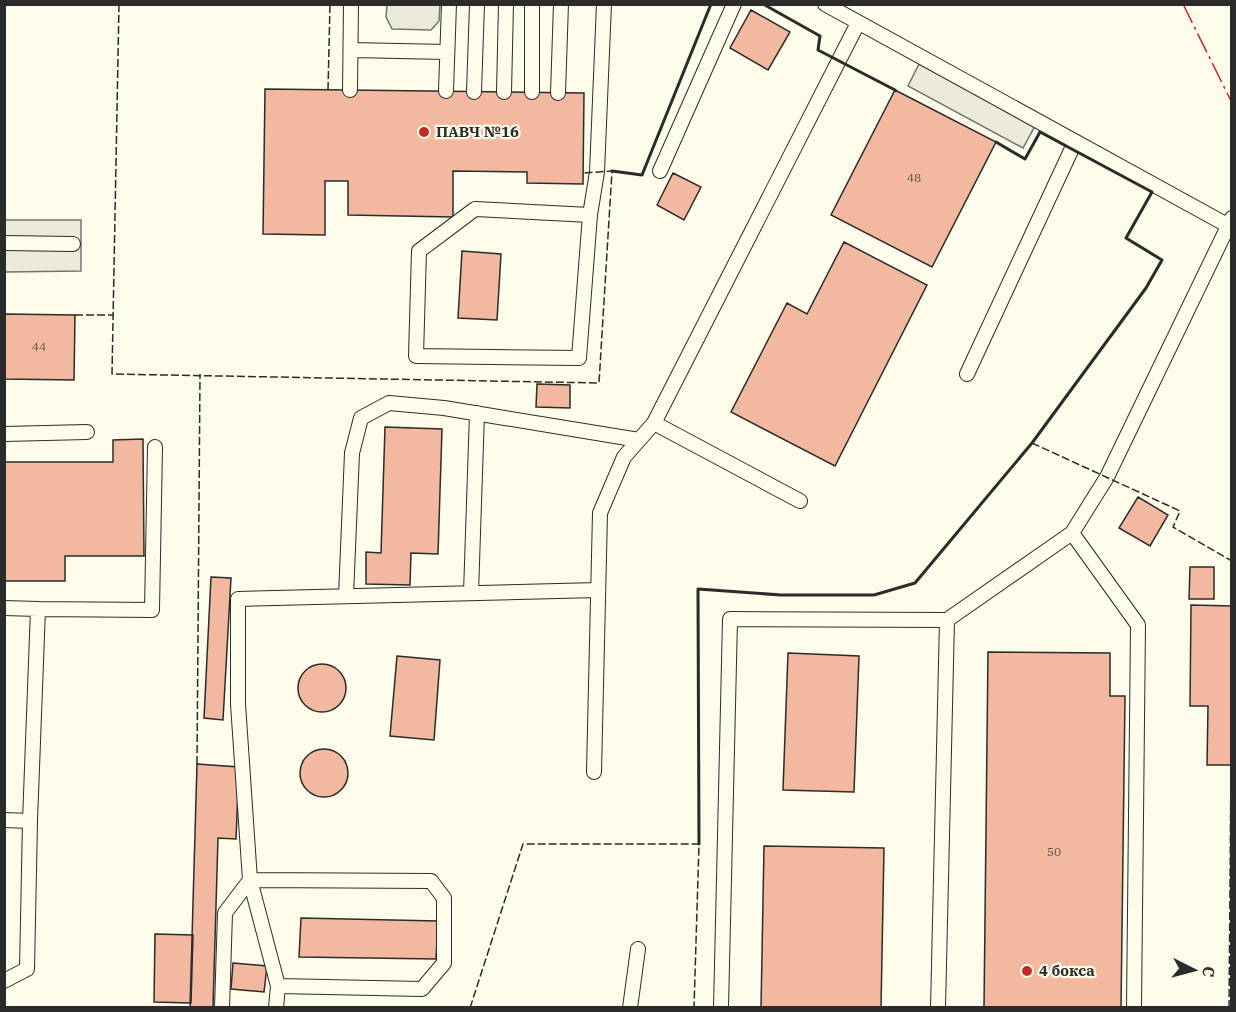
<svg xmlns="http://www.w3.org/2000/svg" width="1236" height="1012" font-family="'IBM Plex Serif',serif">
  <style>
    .green { fill: #ecebdb; stroke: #74746e; stroke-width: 1.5 }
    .parking { fill: #eceadb; stroke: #74746e; stroke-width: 1.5 }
    .building { fill: #f2b8a0; stroke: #2b2b2b; stroke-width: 1.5 }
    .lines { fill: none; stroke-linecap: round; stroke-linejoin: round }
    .lane-casing { stroke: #2b2b2b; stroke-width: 16 }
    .lane { stroke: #fdfbea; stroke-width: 14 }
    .fence { stroke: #2b2b2b; stroke-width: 1.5; stroke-dasharray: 8 3; stroke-linecap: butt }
    .wall { stroke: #2b2b2b; stroke-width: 3 }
    .power { stroke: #c62828; stroke-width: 1.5; stroke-dasharray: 21 4.5 3 4.5; stroke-linecap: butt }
    .poi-dot { fill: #c62828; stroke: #fdfbea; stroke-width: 2 }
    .labels { text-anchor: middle; stroke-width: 4.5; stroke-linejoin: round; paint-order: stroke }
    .number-label { font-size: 12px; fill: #5d4e48 }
    .poi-label { font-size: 15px; font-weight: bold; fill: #2b2b2b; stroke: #fdfbea; text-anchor: start }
  </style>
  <rect width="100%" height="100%" fill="#fdfbea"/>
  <path class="green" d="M387,5H440L439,21L431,30L392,29L386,17Z"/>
  <path class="parking" d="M919,64L1035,126L1023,148L908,86Z
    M4,220H81V271L5,272Z"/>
  <path class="building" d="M751,10L790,32L768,70L730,48Z
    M265,89L584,93L583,184L527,183V172L453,171V217L348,215V181H325V235L263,234Z
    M895,90L996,142L932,267L831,215Z
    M673,173L701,187L684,220L657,205Z
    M844,242L927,285L835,466L731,412L787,303L807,314Z
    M462,251L501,254L497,320L458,318Z
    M4,314L75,315L74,380L4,379Z
    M537,384L570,385V408L536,407Z
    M385,427L442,429L438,554L411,553L410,585L366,584V552L381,553Z
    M143,439L144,556H65V581H4V462H113V440Z
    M1138,497L1168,515L1150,546L1119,528Z
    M1190,567H1214V599H1189Z
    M211,577L231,578L223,720L204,718Z
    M1191,605L1232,606L1231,765H1207L1208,706H1190Z
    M988,652L1110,653V696H1125L1121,1008H984Z
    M788,653L859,656L854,792L783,790Z
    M397,656L440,660L434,740L390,736Z
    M298 688a24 24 0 1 1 48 0a24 24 0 1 1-48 0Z
    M300 773a24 24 0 1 1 48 0a24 24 0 1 1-48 0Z
    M197,764L239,767L236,839L218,838L213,1008H190Z
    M764,846L884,848L881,1008H761Z
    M301,918L438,921L436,959L299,957Z
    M155,934L193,935L191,1003L154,1002Z
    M233,963L267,966L264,992L231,989Z"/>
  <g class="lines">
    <g class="lane-casing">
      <path id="lane" d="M825,4L1227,225
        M351,50L447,52
        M350,90L351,4
        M446,91L449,4
        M474,92L477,4
        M504,92L506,4
        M532,92V4
        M558,93L561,4
        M660,171L734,4
        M590,215L475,209L419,251L416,356L579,358L590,215L597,172L604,4
        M4,243L73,244
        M967,374L1075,142
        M4,434L87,432
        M800,501L654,423L858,23
        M1072,533L1138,625L1134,1008
        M471,593L477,413
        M346,596L352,453L361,418L389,403L444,408L639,440
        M4,608L38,609
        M594,772L600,513L624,457L654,423
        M4,820L30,821L27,969L4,981
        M30,821L38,609L152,610L155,447
        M222,1008L225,913L250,880L431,881L444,898V963L422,989L278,986
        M276,1008L278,986L250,880L238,704V599L598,590
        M630,1008L638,949
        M721,1008L730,619L947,620
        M938,1008L947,620L1072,533L1107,477L1232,218"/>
    </g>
    <use href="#lane" class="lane"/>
    <path class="fence" d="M119,4L112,374L599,383L612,171L583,173
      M328,90L330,4
      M75,315H114
      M1032,443L1180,511L1173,527L1232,561
      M197,764L200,374
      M470,1008L523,844H699L694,1008
      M1229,1008L1231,763"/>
    <path class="wall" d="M763,4L820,36L818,50L895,90
      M612,171L642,175L711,4
      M699,844L698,589L781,595H874L915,583L1032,443L1146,288L1162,260L1126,238L1152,192L1040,132L1025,159L996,142"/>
    <path class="power" d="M1183,4L1232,103"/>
  </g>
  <g class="poi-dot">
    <circle cx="424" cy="132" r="6"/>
    <circle cx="1027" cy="971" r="6"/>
  </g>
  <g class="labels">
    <g class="number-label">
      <text x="914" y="182">48</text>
      <text x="39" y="351">44</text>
      <text x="1054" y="856">50</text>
    </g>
    <g class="poi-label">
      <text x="436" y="137">ПАВЧ №16</text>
      <text x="1039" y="976">4 бокса</text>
    </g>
  </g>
  <rect width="1236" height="1012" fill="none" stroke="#2b2b2b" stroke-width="12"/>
  <g transform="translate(1194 970) rotate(96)" stroke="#fdfbea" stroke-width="4.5" paint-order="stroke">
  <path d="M0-4.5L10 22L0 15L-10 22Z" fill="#2b2b2b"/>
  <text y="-9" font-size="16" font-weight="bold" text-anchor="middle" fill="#2b2b2b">С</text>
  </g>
</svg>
